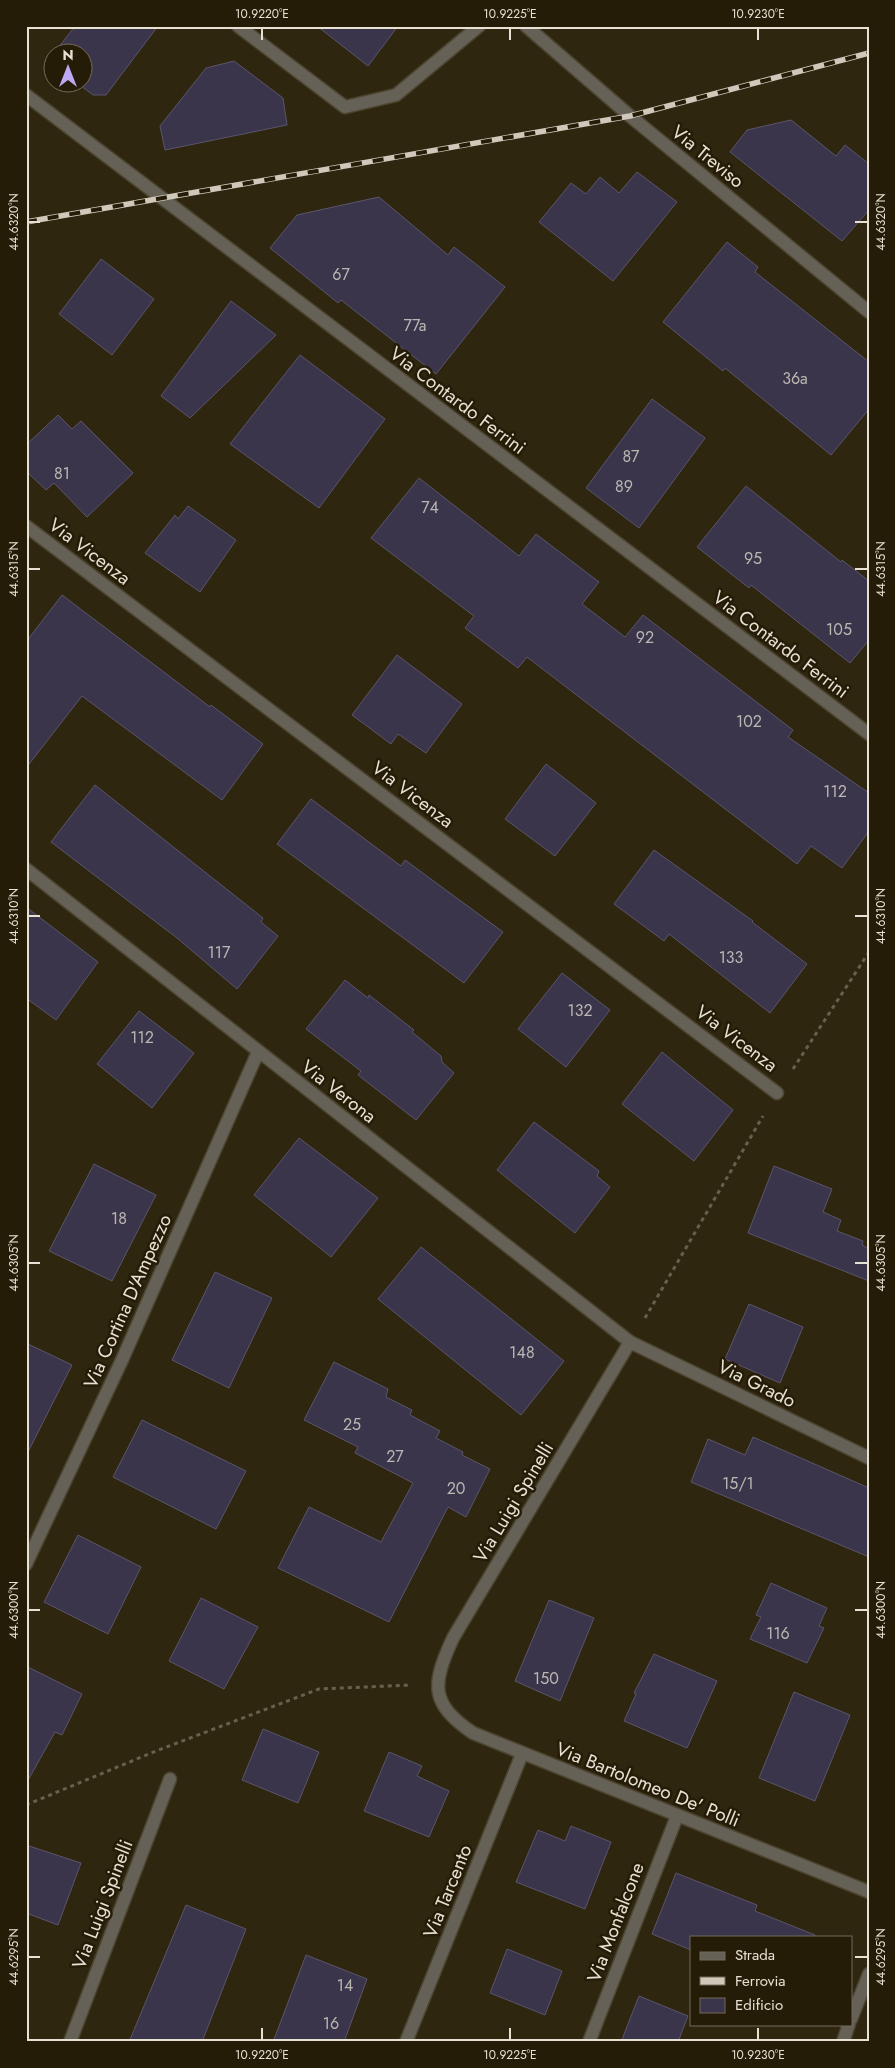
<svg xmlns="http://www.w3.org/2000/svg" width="895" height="2068" font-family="Jost,sans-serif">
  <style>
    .building { fill: #3b354b; stroke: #5a556c }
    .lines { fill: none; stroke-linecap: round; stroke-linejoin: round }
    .minor-casing { stroke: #4c442f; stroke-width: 15 }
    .path { stroke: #68604c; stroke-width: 3; stroke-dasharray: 4 4; stroke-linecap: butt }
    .minor { stroke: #666157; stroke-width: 12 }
    .rail-casing { stroke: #d0c9bb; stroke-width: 5.5 }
    .rail { stroke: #251c07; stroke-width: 4; stroke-dasharray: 11; stroke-linecap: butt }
    .ticks { fill: none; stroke: #e7e1d4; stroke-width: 2 }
    .labels { text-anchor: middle; stroke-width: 5; stroke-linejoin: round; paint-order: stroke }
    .number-label { font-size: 16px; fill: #bcb6b2 }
    .street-label { font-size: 19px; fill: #e7e1d4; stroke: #251c07 }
    .neatline { fill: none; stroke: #e7e1d4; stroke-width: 2 }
    .ticks-label { font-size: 12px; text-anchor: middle; fill: #e7e1d4 }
  </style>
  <rect width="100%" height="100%" fill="#2f2610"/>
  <path class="building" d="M75,26H158L106,95H93L76,82H82V52H55Z
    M317,26H398L368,66Z
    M234,61L283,98L287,125L165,150L160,126L206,68Z
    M791,120L836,156L845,145L869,164V210L842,241L730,152L747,130Z
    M637,172L677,202L613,281L539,222L571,183L586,194L600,177L619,193Z
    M379,197L448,255L454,247L505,287L436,374L341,300L338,303L270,248L297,215Z
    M727,242L758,267L755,272L869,362V409L831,455L725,368L723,371L663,322Z
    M101,259L154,299L112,355L59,314Z
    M231,301L276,335L190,418L161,396Z
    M300,355L385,419L319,508L230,444Z
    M652,399L705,438L639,528L586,488Z
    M58,415L72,429L81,421L133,473L87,517L54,483L46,490L26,471V445Z
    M419,478L519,556L536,534L599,582L582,604L625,637L643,615L793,730L788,737L869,793V831L842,868L811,846L797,864L527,657L518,668L465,628L474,616L371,538Z
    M746,486L841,562L842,560L869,581V640L850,663L751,585L749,588L697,547Z
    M188,506L236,540L200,592L145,553L175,515L178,519Z
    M62,595L210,707L211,705L263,744L222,800L82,696L26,768V642Z
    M397,655L462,704L426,753L398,734L391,744L352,715Z
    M546,764L596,803L555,856L505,819Z
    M95,785L263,918L261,922L278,936L237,989L177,938L51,842Z
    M311,799L401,866L405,860L503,932L464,983L277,844Z
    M654,850L753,921L752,922L807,964L770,1013L669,934L664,941L614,904Z
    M26,907L98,962L56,1020L26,998Z
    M562,973L610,1010L566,1067L518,1029Z
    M345,980L368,998L369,995L414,1030L412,1032L441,1056L442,1062L454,1073L416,1120L358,1075L361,1071L306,1029Z
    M139,1011L194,1053L152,1108L97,1064Z
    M662,1052L733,1110L694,1161L622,1104Z
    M534,1122L599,1171L597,1176L610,1187L575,1233L497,1170Z
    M299,1138L378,1198L331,1257L254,1195Z
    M94,1164L156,1195L112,1281L49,1251Z
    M774,1166L832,1189L823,1212L841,1220L837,1231L863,1241L862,1245L869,1249V1281L748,1233Z
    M421,1247L564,1361L521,1415L378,1299Z
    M215,1272L272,1298L229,1388L172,1360Z
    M749,1304L803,1327L780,1383L725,1359Z
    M26,1343L72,1365L26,1456Z
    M334,1362L388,1389L386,1397L412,1410L410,1415L440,1431L436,1438L463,1452L462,1455L490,1469L466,1517L448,1507L389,1622L278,1568L309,1507L381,1542L413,1483L355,1453L358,1447L304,1420Z
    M142,1420L246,1471L216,1529L113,1477Z
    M753,1437L869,1488V1557L691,1482L708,1439L745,1455Z
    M78,1535L141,1567L108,1634L44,1602Z
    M771,1583L827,1608L819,1626L824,1628L807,1663L750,1639L761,1617L756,1615Z
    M201,1598L258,1627L224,1689L169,1661Z
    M549,1600L594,1618L560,1701L515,1681Z
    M654,1654L717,1681L687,1748L624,1721L636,1694L634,1693Z
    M26,1666L82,1694L62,1735L55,1732L26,1784Z
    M794,1692L850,1715L815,1801L759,1778Z
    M263,1729L319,1752L298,1803L242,1780Z
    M389,1752L422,1766L417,1776L449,1791L429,1837L364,1811Z
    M571,1826L611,1842L585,1909L516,1882L538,1830L565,1841Z
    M26,1845L81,1863L58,1925L26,1913Z
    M676,1873L757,1905L755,1911L815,1935L814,1937H691V1950L652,1934Z
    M186,1905L246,1929L202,2042H129Z
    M507,1949L562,1971L545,2015L490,1993Z
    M306,1955L367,1979L344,2042H273Z
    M639,1996L688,2016L678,2042H621Z"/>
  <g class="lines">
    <g class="minor-casing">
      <path id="minor" d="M238,26L345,107L396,95L479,26
        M526,26L630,116L869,312
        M26,95L869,734
        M26,526L777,1093
        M26,869L630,1342L869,1458
        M630,1342L453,1638C432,1684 429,1703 473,1733L869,1892
        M26,1564L122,1360L258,1052
        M851,2019L869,1974
        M70,2042L170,1779
        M406,2042L522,1754
        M589,2042L677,1816
        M843,2042L849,2024"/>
    </g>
    <path class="path" d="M793,1069L869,952
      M645,1318L763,1116
      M26,1805L156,1751L319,1689L411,1685"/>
    <use href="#minor" class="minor"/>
    <g class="rail-casing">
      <path id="rail" d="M26,222L630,116L869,53"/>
    </g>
    <use href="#rail" class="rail"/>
  </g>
  <path class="ticks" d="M262,28V40M510,28V40M758,28V40M28,222H40M855,222H868M28,569H40M855,569H868M28,916H40M855,916H868M28,1263H40M855,1263H868M28,1610H40M855,1610H868M28,1957H40M855,1957H868M262,2028V2040M510,2028V2040M758,2028V2040"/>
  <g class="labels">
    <g class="number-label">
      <text x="341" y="280">67</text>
      <text x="415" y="331">77a</text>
      <text x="795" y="384">36a</text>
      <text x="631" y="462">87</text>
      <text x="62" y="479">81</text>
      <text x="624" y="492">89</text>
      <text x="430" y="513">74</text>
      <text x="753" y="564">95</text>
      <text x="839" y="635">105</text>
      <text x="645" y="643">92</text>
      <text x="749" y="727">102</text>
      <text x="835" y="797">112</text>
      <text x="219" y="958">117</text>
      <text x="731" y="963">133</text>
      <text x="580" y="1016">132</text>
      <text x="142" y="1043">112</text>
      <text x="119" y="1224">18</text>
      <text x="522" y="1358">148</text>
      <text x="352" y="1430">25</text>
      <text x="395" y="1462">27</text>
      <text x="738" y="1489">15/1</text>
      <text x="456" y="1494">20</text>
      <text x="778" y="1639">116</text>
      <text x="546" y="1684">150</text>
      <text x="345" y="1991">14</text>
      <text x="331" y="2029">16</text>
    </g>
    <g class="street-label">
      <text transform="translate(708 156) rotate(39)" y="7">Via Treviso</text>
      <text transform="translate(458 400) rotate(37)" y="7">Via Contardo Ferrini</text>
      <text transform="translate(90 551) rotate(37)" y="7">Via Vicenza</text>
      <text transform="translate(781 644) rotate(37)" y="7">Via Contardo Ferrini</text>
      <text transform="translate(413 794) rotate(37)" y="7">Via Vicenza</text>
      <text transform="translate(737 1038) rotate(37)" y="7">Via Vicenza</text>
      <text transform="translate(339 1091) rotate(38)" y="7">Via Verona</text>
      <text transform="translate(127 1301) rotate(-66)" y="7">Via Cortina D'Ampezzo</text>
      <text transform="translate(757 1383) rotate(26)" y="7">Via Grado</text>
      <text transform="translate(513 1502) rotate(-59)" y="7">Via Luigi Spinelli</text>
      <text transform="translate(648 1784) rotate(22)" y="7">Via Bartolomeo De' Polli</text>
      <text transform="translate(447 1891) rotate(-68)" y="7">Via Tarcento</text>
      <text transform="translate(102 1904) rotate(-69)" y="7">Via Luigi Spinelli</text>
      <text transform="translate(615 1922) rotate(-69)" y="7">Via Monfalcone</text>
    </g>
  </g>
  <rect width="895" height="2068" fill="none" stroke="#251c07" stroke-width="55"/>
  <rect x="690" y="1936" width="162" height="90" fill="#251c07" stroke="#736b59"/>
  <rect x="700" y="1952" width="25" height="8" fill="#666157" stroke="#736b59"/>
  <text x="735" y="1960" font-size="15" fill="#e7e1d4">Strada</text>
  <rect x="700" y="1977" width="25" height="8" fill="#d0c9bb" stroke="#736b59"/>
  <text x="735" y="1986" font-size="15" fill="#e7e1d4">Ferrovia</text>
  <rect x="700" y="1998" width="25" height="15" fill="#3b354b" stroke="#736b59"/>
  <text x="735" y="2010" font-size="15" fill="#e7e1d4">Edificio</text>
  <g transform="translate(68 68)"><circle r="24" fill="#251c07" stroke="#736b59"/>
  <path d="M0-4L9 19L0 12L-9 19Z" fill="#bda9f5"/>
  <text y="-8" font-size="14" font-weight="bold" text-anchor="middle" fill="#e7e1d4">N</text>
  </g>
  <rect x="28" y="28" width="840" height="2012" class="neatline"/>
  <g class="ticks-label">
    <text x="262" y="18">10.9220°E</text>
    <text x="510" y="18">10.9225°E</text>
    <text x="758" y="18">10.9230°E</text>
    <text transform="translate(14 222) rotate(-90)" y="4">44.6320°N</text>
    <text transform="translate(881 222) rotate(-90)" y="4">44.6320°N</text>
    <text transform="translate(14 569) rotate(-90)" y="4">44.6315°N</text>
    <text transform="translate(881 569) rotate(-90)" y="4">44.6315°N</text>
    <text transform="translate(14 916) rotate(-90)" y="4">44.6310°N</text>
    <text transform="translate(881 916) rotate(-90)" y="4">44.6310°N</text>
    <text transform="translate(14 1263) rotate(-90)" y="4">44.6305°N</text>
    <text transform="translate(881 1263) rotate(-90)" y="4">44.6305°N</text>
    <text transform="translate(14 1610) rotate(-90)" y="4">44.6300°N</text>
    <text transform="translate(881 1610) rotate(-90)" y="4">44.6300°N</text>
    <text transform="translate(14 1957) rotate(-90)" y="4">44.6295°N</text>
    <text transform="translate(881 1957) rotate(-90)" y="4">44.6295°N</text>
    <text x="262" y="2059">10.9220°E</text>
    <text x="510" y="2059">10.9225°E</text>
    <text x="758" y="2059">10.9230°E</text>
  </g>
</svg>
